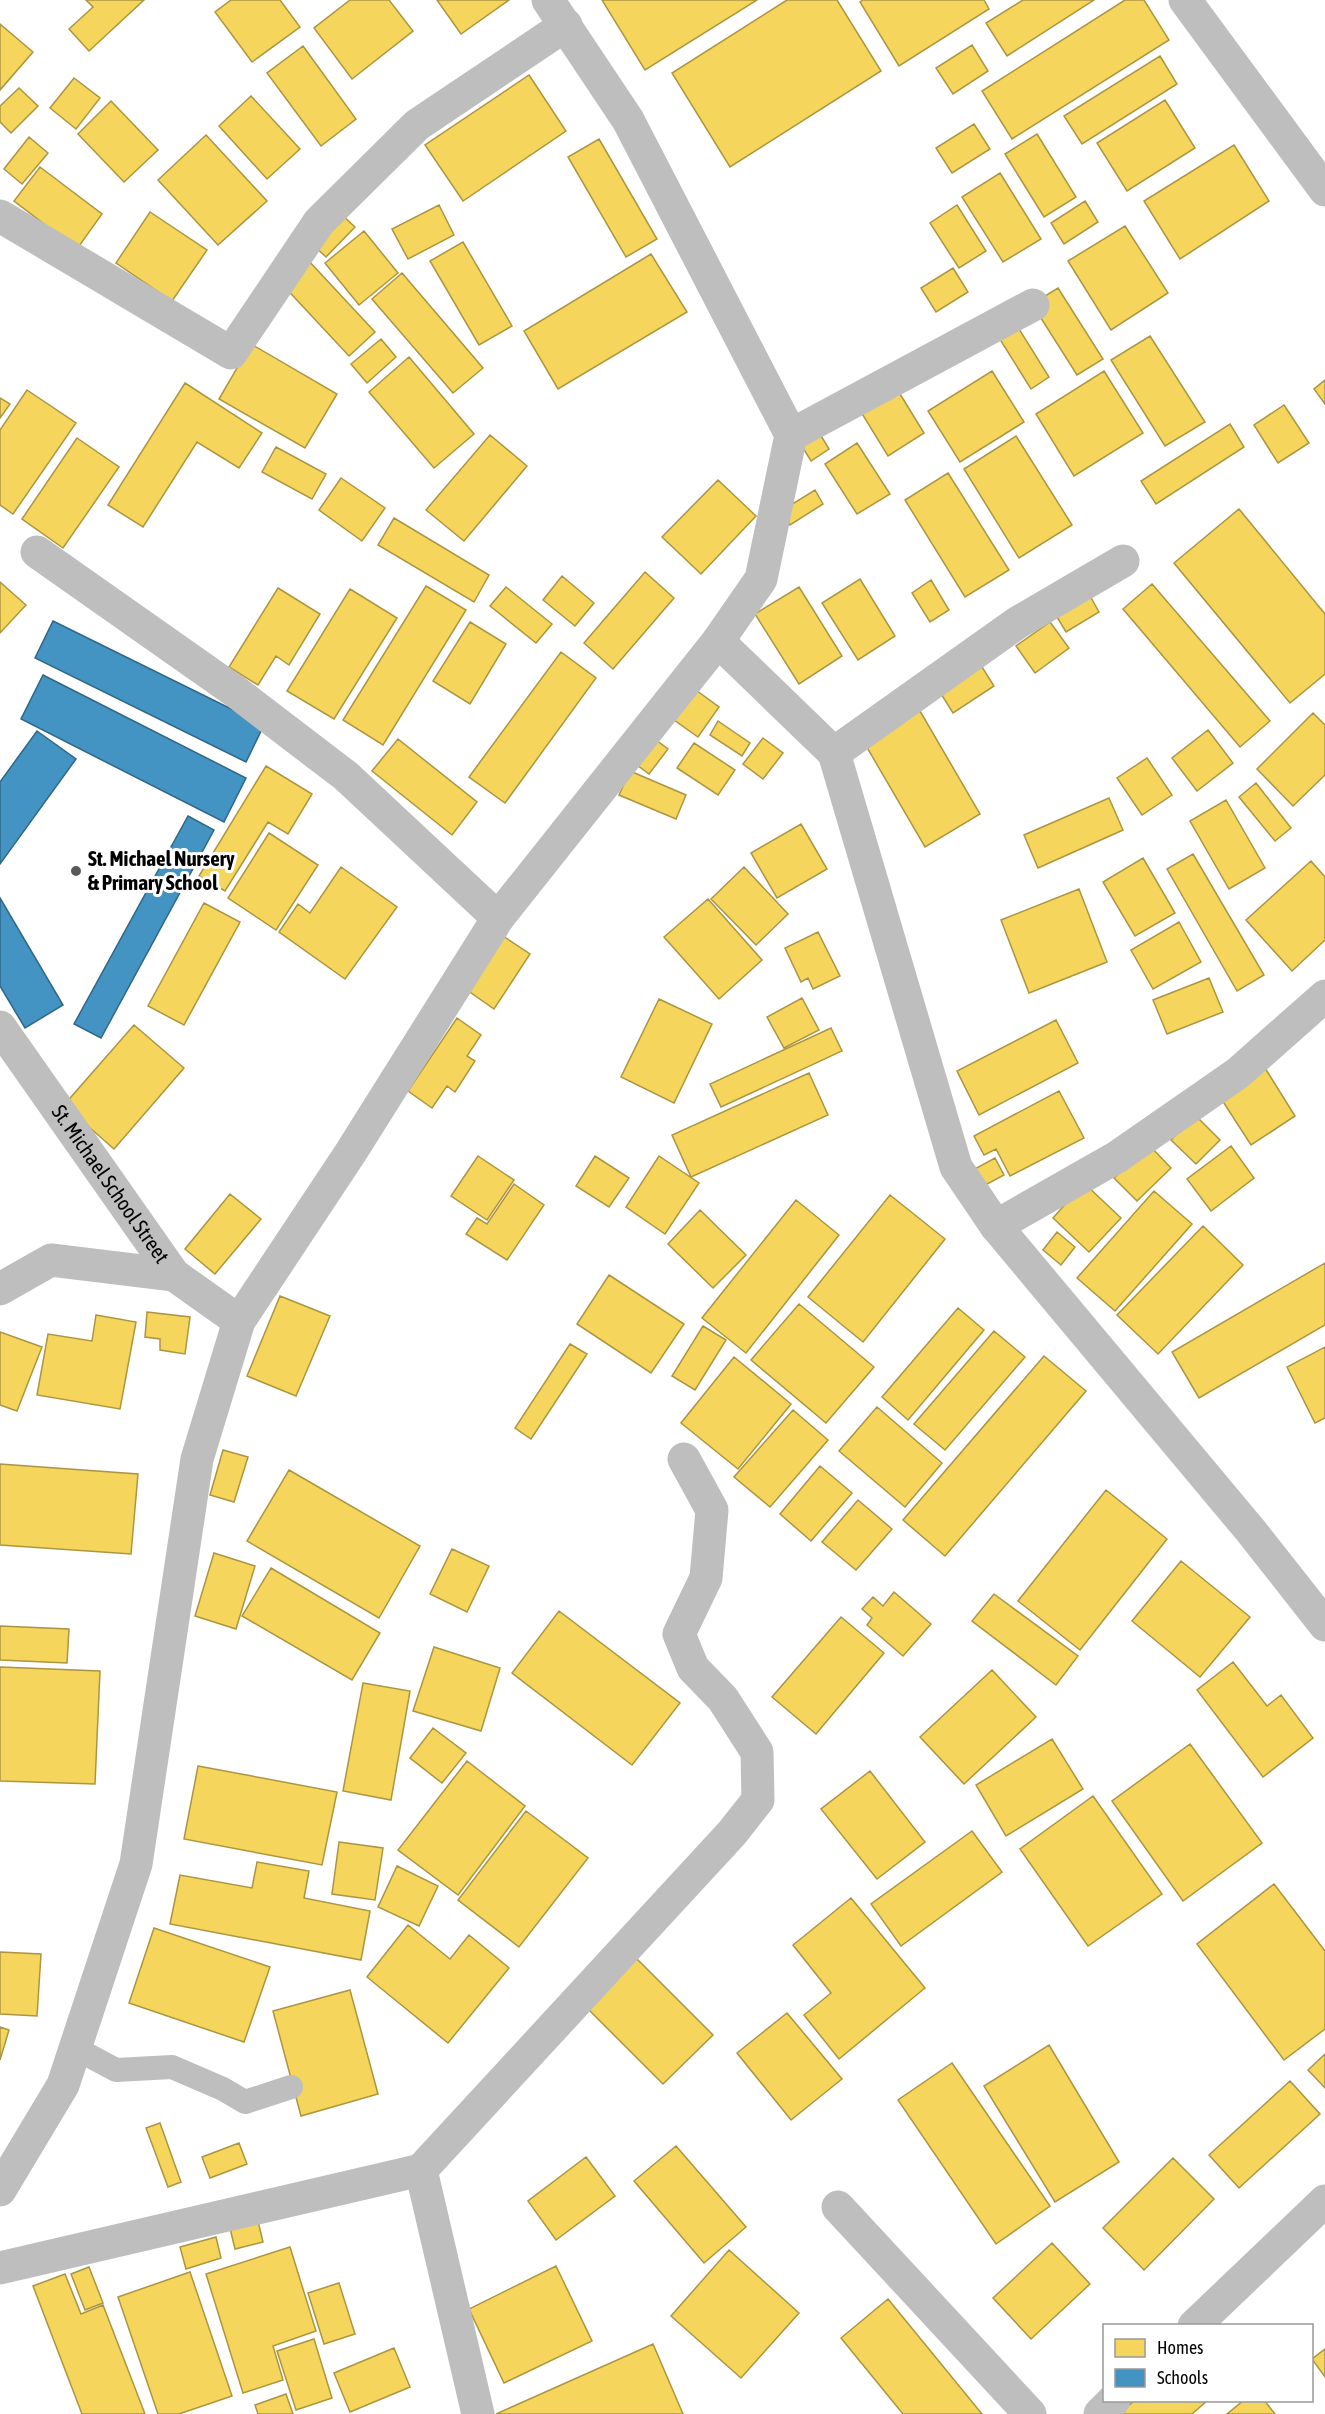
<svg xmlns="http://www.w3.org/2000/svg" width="1325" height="2414" font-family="'Asap Condensed',sans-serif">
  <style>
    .homes { fill: #f6d55c; stroke: #ac9540; stroke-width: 1.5 }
    .schools { fill: #4393c3; stroke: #2f6788; stroke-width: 1.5 }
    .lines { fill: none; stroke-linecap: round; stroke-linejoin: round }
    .service { stroke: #bebebe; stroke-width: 24 }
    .minor { stroke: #bebebe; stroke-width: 33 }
    .tertiary { stroke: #bebebe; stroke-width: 33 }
    .poi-dot { fill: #595959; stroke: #fff; stroke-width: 2 }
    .labels { text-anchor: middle; stroke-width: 6; stroke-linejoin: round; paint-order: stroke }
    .poi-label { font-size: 21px; font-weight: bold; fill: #000; stroke: #fff; text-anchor: start }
    .street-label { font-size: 21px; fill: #000; stroke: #fff }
  </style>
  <rect width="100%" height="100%" fill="#fff"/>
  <path class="homes" d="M86,0H144L89,51L69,29L93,7Z
    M231,0H280L300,27L252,62L215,12Z
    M350,0H389L413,31L352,79L314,28Z
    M437,0H509L461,34Z
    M602,0H757L645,70Z
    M787,0H837L881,71L730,167L672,73Z
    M863,0H984L989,9L899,66L860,2Z
    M1023,0H1094L1007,56L986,23Z
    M1125,0H1144L1169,40L1012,139L982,91Z
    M0,24L33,52L0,90Z
    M972,45L988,71L953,94L936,68Z
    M303,46L356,119L321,146L267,73Z
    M1160,56L1177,84L1082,144L1064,116Z
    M529,75L566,131L463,201L425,145Z
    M74,78L100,98L76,129L50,108Z
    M19,88L38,106L11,133L0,122V106Z
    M251,96L300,149L267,179L219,126Z
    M1165,100L1195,148L1127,191L1097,143Z
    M111,101L158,150L124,182L78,134Z
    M974,124L990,149L952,173L936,148Z
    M1037,134L1076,197L1044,217L1005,154Z
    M206,135L267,201L218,245L158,180Z
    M29,137L48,153L22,184L4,169Z
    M599,139L657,239L626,257L568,157Z
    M1234,145L1269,201L1180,259L1144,201Z
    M40,167L102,214L77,249L14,201Z
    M1000,173L1041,239L1003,262L962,197Z
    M1085,201L1098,222L1064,244L1051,223Z
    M439,205L454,235L408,259L392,229Z
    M957,205L986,251L959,268L930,223Z
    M150,212L207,250L172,301L116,263Z
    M340,213L355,227L326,257L311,243Z
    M1125,226L1168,293L1111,330L1068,261Z
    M364,231L398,273L359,305L325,263Z
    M463,242L512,326L479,345L430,261Z
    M651,254L687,312L558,389L524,331Z
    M307,259L375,332L349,356L281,283Z
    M953,268L968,292L936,312L921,288Z
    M402,273L483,368L453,393L372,299Z
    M1058,288L1103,359L1077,375L1032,304Z
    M1014,321L1049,377L1031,389L996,333Z
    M1150,336L1205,422L1165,446L1111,360Z
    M381,339L396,357L367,383L351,364Z
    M251,344L337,394L305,448L219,399Z
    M409,357L474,434L434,468L369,392Z
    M992,371L1024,422L960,462L928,411Z
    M1104,371L1143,433L1074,476L1036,414Z
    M1325,380V404L1314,389Z
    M185,383L262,433L239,468L197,442L143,527L108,505Z
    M897,389L924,433L888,456L861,412Z
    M27,390L76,423L13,514L0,505V430Z
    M0,398L10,404L0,418Z
    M1284,405L1309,443L1278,463L1254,425Z
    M1230,424L1244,447L1156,504L1141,481Z
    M817,429L829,449L811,461L798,440Z
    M490,435L527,466L464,541L426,510Z
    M1016,436L1072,525L1019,558L964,469Z
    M77,438L119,467L63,548L22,519Z
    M857,443L890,494L857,514L825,464Z
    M276,447L326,474L312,499L262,472Z
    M948,473L1009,570L965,597L905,500Z
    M341,478L385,508L362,541L319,510Z
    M718,480L756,516L701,574L662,537Z
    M815,490L823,504L790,525L781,511Z
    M1239,509L1325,614V674L1290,703L1174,563Z
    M394,518L489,575L474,602L378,545Z
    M645,572L674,598L613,669L584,643Z
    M562,576L594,603L575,626L543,600Z
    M860,579L895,636L858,660L822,603Z
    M931,580L949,610L930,622L912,593Z
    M0,582L26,605L0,633Z
    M1152,584L1270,721L1240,747L1123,609Z
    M426,586L466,610L383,745L343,720Z
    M506,587L552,624L536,643L490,606Z
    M799,587L842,656L799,684L755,614Z
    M1085,587L1099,612L1066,632L1051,607Z
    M278,588L320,614L289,665L276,656L258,685L229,667Z
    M350,589L397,618L334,719L287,691Z
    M470,622L506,644L470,704L433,681Z
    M1050,622L1069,648L1035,673L1016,646Z
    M561,652L596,678L505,803L469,777Z
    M977,659L994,686L953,713L936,686Z
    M689,685L719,707L698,737L667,715Z
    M920,711L980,814L925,847L865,744Z
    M1313,713L1325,725V775L1293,806L1257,769Z
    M718,721L750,743L742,756L710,735Z
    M1208,730L1233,763L1197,791L1172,758Z
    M652,737L668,749L649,774L633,762Z
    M763,738L783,753L763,779L743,764Z
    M398,739L477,802L452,835L372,771Z
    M694,743L735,770L718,795L677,768Z
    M1147,758L1172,795L1142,815L1117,778Z
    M266,766L312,794L288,834L268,822L225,891L199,876Z
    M630,771L686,795L676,819L619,795Z
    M1256,783L1291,828L1275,841L1239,797Z
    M1109,798L1123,830L1038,868L1024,835Z
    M1226,800L1265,868L1229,889L1190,821Z
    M801,824L827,869L777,898L751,853Z
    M269,833L318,865L276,930L228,898Z
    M1193,854L1264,975L1237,991L1167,869Z
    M1143,858L1175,913L1135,936L1103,882Z
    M1311,861L1325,877V940L1292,971L1246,920Z
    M341,867L397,907L345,979L279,932L298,904L310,913Z
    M744,867L788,914L756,945L711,899Z
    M1079,889L1107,962L1029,993L1001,920Z
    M708,899L762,960L719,999L664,937Z
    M204,903L240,922L184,1025L148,1006Z
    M1179,922L1201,962L1153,989L1131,950Z
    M818,932L840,976L813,989L808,978L801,982L785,948Z
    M503,936L530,954L494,1009L467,990Z
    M1209,978L1223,1012L1167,1034L1153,1000Z
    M802,998L819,1030L784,1048L767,1017Z
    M659,999L712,1024L674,1103L621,1077Z
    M457,1018L481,1035L467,1056L475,1061L455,1092L447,1086L432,1108L408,1091Z
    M1056,1020L1078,1063L979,1115L957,1071Z
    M134,1025L184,1068L114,1149L64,1105Z
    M831,1028L842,1051L721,1107L710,1084Z
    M1265,1068L1295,1116L1251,1145L1220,1097Z
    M809,1073L828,1115L691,1177L672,1135Z
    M1059,1091L1084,1138L1010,1176L996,1149L984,1155L974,1136Z
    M1195,1115L1220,1140L1196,1164L1171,1140Z
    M1149,1145L1171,1168L1137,1201L1114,1178Z
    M1231,1146L1254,1178L1211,1211L1187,1179Z
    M478,1156L514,1180L487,1220L451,1196Z
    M595,1156L629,1178L609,1207L576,1186Z
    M659,1156L699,1183L665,1234L626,1207Z
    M995,1158L1004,1175L978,1189L969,1172Z
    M1084,1183L1121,1218L1089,1252L1053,1218Z
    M514,1184L544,1205L507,1260L466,1234L477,1218L487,1224Z
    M1154,1191L1192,1224L1115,1311L1077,1278Z
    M230,1194L261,1219L215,1274L185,1249Z
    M890,1195L945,1239L863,1342L808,1297Z
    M796,1200L839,1235L746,1353L702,1318Z
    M700,1210L746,1255L713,1288L668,1244Z
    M1203,1226L1243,1265L1158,1354L1117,1315Z
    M1057,1232L1075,1247L1061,1265L1043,1250Z
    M1325,1263V1325L1199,1398L1172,1352Z
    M609,1275L684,1324L651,1373L577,1324Z
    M280,1296L330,1316L296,1396L247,1376Z
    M799,1304L874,1367L826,1423L751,1360Z
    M958,1308L984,1330L908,1420L882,1397Z
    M147,1312L190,1317L185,1354L160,1350V1339L145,1337Z
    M96,1315L136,1322L120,1409L37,1395L48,1334L92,1341Z
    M703,1326L726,1340L695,1390L672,1376Z
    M994,1331L1025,1357L945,1450L914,1424Z
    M0,1332L42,1347L17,1411L0,1405Z
    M570,1344L587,1354L531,1439L515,1428Z
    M1325,1347V1418L1315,1423L1287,1367Z
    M1044,1356L1086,1391L945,1556L903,1520Z
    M734,1357L791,1404L738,1469L681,1423Z
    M877,1407L942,1463L905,1507L839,1451Z
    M793,1410L828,1440L770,1507L734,1477Z
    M223,1450L248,1457L234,1502L210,1495Z
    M0,1464L138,1474L131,1554L0,1545Z
    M820,1466L852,1493L811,1541L780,1514Z
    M289,1470L420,1546L379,1618L247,1541Z
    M1106,1490L1167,1539L1080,1650L1018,1601Z
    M858,1500L892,1529L856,1570L822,1542Z
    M452,1549L489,1566L467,1612L430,1594Z
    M214,1553L255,1566L236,1629L195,1616Z
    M1181,1561L1250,1617L1200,1677L1132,1621Z
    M271,1568L380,1633L352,1680L242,1616Z
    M894,1592L931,1624L903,1656L867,1625L872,1618L862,1609L873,1597L883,1606Z
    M994,1594L1078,1656L1056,1685L972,1621Z
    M559,1611L680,1703L632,1765L512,1673Z
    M841,1617L884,1653L816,1734L772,1697Z
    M0,1626L69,1629L67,1663L0,1660Z
    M434,1647L500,1668L481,1731L413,1711Z
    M1233,1662L1267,1706L1281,1695L1313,1738L1263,1777L1197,1690Z
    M0,1667L100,1671L95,1784L0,1781Z
    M992,1670L1036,1717L964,1784L920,1737Z
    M363,1683L410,1691L391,1800L343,1791Z
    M433,1728L466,1753L442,1783L410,1758Z
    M1052,1739L1083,1789L1006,1836L976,1785Z
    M1190,1744L1262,1843L1183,1901L1112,1801Z
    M467,1761L525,1806L458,1895L398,1850Z
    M198,1766L337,1792L322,1865L184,1839Z
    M870,1771L925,1842L877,1879L821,1809Z
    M1093,1796L1162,1894L1088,1946L1020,1849Z
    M526,1811L588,1858L519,1947L458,1900Z
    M972,1831L1002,1872L901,1946L871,1904Z
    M339,1842L383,1848L375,1900L332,1894Z
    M257,1862L309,1871L304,1898L370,1911L361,1960L170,1924L180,1875L252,1888Z
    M397,1866L438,1886L419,1926L378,1907Z
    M1274,1884L1325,1951V2029L1284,2060L1197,1944Z
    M851,1898L925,1988L839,2059L804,2015L831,1993L793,1945Z
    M408,1925L450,1959L469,1935L509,1968L448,2043L367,1977Z
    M154,1928L270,1967L244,2042L129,2003Z
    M0,1952L41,1954L37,2016L0,2014Z
    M635,1957L713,2035L663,2084L586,2007Z
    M350,1990L378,2094L301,2116L273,2011Z
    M787,2013L842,2079L791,2120L737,2053Z
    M0,2027L9,2030L0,2060Z
    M1049,2045L1119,2162L1055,2202L984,2086Z
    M1325,2054V2088L1308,2070Z
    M952,2063L1050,2206L996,2244L898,2100Z
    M1290,2081L1320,2114L1239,2188L1209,2155Z
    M160,2123L181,2182L168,2187L146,2128Z
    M239,2143L247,2164L210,2178L202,2157Z
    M676,2146L746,2227L704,2263L634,2181Z
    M586,2157L615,2196L556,2240L528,2201Z
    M1173,2158L1214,2199L1144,2270L1103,2228Z
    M257,2217L263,2242L235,2249L229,2224Z
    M216,2237L221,2258L186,2269L180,2247Z
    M1052,2243L1090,2284L1031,2339L993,2298Z
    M290,2247L316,2331L273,2346L283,2380L243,2393L206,2274Z
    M729,2250L799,2313L741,2378L671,2316Z
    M556,2266L592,2341L504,2383L469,2309Z
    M89,2267L103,2303L85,2310L71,2274Z
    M190,2272L232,2396L179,2414H158L118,2297Z
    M65,2274L81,2314L103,2305L145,2414H82L33,2286Z
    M339,2283L355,2334L324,2344L308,2293Z
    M888,2299L982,2414H903L841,2338Z
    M314,2339L332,2398L296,2410L277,2351Z
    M653,2344L683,2414H496Z
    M394,2348L410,2387L350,2412L334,2373Z
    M1325,2349V2377L1312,2359Z
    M286,2394L293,2414H258L255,2405Z
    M1135,2400H1208L1192,2414H1119Z
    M1244,2400H1264L1275,2414H1227Z"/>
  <path class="schools" d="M53,621L264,725L246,762L35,658Z
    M43,675L246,778L224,822L21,719Z
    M37,731L76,759L0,864V782Z
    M188,816L214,830L101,1038L74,1024Z
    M0,898L63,1005L25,1028L0,986Z"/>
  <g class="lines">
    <path class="service" d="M75,2048L116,2070L172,2067L223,2089L245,2102L291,2087"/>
    <g class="minor">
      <path d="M1185,0L1325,190"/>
      <path d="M0,216L231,353L319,222L417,125L566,25"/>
      <path d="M791,435L1033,305"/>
      <path d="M37,552L236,692L346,776L498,918"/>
      <path d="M718,641L834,753L956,1167L996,1226L1251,1531L1325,1625"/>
      <path d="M834,753L1017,623L1123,561"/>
      <path id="s1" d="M0,1027L174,1275L239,1321"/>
      <path d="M996,1226L1117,1157L1238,1073L1325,996"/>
      <path d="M0,1289L51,1260L174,1275"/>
      <path d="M421,2170L478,2414"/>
      <path d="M0,2190L63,2085L136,1864L197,1459L239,1321L351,1152L498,918L718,641L761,579L791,435L628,120L548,0"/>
      <path d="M838,2207L1030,2414"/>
      <path d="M0,2268L421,2170L732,1833L758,1800L757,1752L723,1699L693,1668L679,1634L706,1578L712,1510L684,1459"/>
    </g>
    <path class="tertiary" d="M1194,2326L1325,2201
      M1100,2414L1114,2400"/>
  </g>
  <circle class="poi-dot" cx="76" cy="871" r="6"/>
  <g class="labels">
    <g class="poi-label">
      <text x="88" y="866">St. Michael Nursery<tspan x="88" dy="24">&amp; Primary School</tspan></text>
    </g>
    <g class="street-label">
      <text dy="7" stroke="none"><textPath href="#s1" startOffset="192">St. Michael School Street</textPath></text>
    </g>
  </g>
  <rect x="1103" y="2324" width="210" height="78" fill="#ffffff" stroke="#999999" stroke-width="1.5"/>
  <rect x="1115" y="2339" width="30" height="18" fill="#f6d55c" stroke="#999999" stroke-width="1.5"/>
  <text x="1157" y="2354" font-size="18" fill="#000000">Homes</text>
  <rect x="1115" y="2369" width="30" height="18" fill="#4393c3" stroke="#999999" stroke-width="1.5"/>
  <text x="1157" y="2384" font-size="18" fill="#000000">Schools</text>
</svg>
